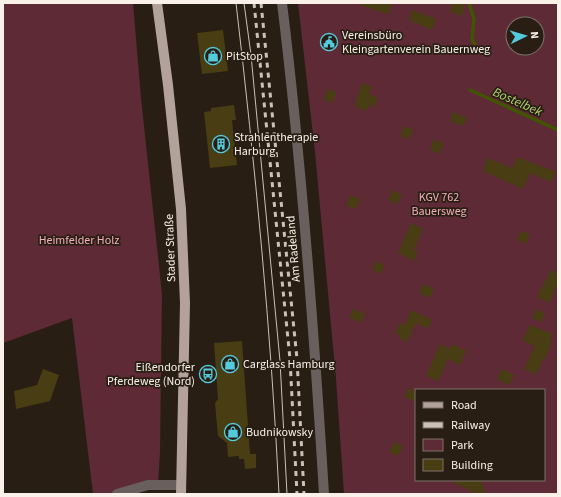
<svg xmlns="http://www.w3.org/2000/svg" width="561" height="497" font-family="'Source Sans 3',sans-serif">
  <style>
    .green { fill: #5e2a36; fill-rule: evenodd }
    .lines { fill: none; stroke-linecap: round; stroke-linejoin: round }
    .stream { stroke: #415401; stroke-width: 3.5 }
    .building { fill: #483d13 }
    .street { stroke: #69605e; stroke-width: 10 }
    .primary { stroke: #b3a19c; stroke-width: 10 }
    .tram { stroke: #cac1b9; stroke-width: 1 }
    .rail { stroke: #cac1b9; stroke-width: 3; stroke-dasharray: 5 5; stroke-linecap: butt }
    .labels { text-anchor: middle; stroke-width: 3.5; stroke-linejoin: round; paint-order: stroke }
    .poi-label { font-size: 12px; fill: #f9f1ea; stroke: #291e13; text-anchor: start }
    .park-label { font-size: 12px; fill: #f3b0bc; stroke: #291e13 }
    .street-label { font-size: 12px; fill: #f9f1ea; stroke: #291e13 }
    .water-label { font-size: 13px; font-style: italic; fill: #b5d36f; stroke: #291e13 }
  </style>
  <rect width="100%" height="100%" fill="#291e13"/>
  <path class="green" d="M3,3H133L141,98L162,294L160,452L158,485L118,494H93L72,318L3,343Z
    M298,3H558V494H344L336,379L315,152ZM513,24H537V48H513ZM416,390H544V480H416Z"/>
  <g class="lines">
    <path class="stream" d="M469,3L474,19L472,40L475,44
      M470,90L558,130"/>
  </g>
  <path class="building" d="M361,3H393L388,14L360,5Z
    M453,3L465,5L462,16L450,12Z
    M412,10L436,19L432,30L409,20Z
    M223,30L228,71L202,74L197,33Z
    M362,83L372,87L369,94L378,98L374,107L369,105L366,111L354,106L359,94H358Z
    M328,89L337,93L332,103L323,99Z
    M234,105L236,120H232L237,165L210,168L204,112L211,111V108Z
    M453,112L467,118L463,126L450,121Z
    M404,126L413,130L409,139L400,136Z
    M434,139L444,144L439,154L430,150Z
    M517,157L556,172L552,182L530,173L523,189L483,171L487,158L512,168Z
    M393,190L402,195L397,204L388,200Z
    M350,195L360,199L356,209L346,205Z
    M411,223L423,229L414,250L418,252L414,261L398,253Z
    M521,231L530,234L526,244L517,240Z
    M376,261L385,265L380,274L372,269Z
    M551,270L558,273V282L549,303L537,297Z
    M423,284L434,289L430,298L419,293Z
    M353,309L365,314L361,323L349,317Z
    M536,309L545,313L541,322L532,318Z
    M411,310L432,320L428,329L416,323L407,342L399,338L400,335L395,333L400,323L405,325Z
    M530,325L553,334L550,341L552,342L545,359L544,358L536,374L524,369L535,346L522,340Z
    M242,341L250,454H256V468L245,469L244,459H239V456L228,457L227,443L218,436L215,403L218,399L214,343Z
    M440,344L450,349L452,344L466,351L460,365L448,359L438,381L426,376Z
    M43,369L59,375L50,401L16,409L14,391L37,385Z
    M502,369L514,375L509,385L497,379Z
    M408,388L416,392V402L404,397Z
    M394,442L403,446L398,456L389,452Z
    M448,480H481L485,494H477Z"/>
  <g class="lines">
    <path class="street" d="M282,3C302,166 314,330 324,494
      M117,494L148,485H181"/>
    <path class="primary" d="M157,3L168,85L181,209L185,303L181,494"/>
    <path class="tram" d="M236,3C255,166 271,330 279,494
      M244,3L251,55L280,361L287,494"/>
    <path class="rail" d="M254,3L290,359L297,494
      M261,3L297,359L304,494"/>
  </g>
  <defs>
    <g id="civic-ring" transform="scale(0.9)"><circle r="9.5" fill="#291e13" stroke="#54cadd" stroke-width="1.5"/><path d="M-.6-6.5H3V-4.5H.6V-3L4-1V1h2V6H-6V1h2V-1L-.6-3ZM-1.2 2.5V6h2.4V2.5Z" fill="#54cadd"/></g>
    <g id="shop-ring" transform="scale(0.9)"><circle r="9.5" fill="#291e13" stroke="#54cadd" stroke-width="1.5"/><path d="M-5-2.5h2.3a2.7 3.5 0 0 1 5.4 0H5L5.5 6h-11ZM-1.5-2.5h3a1.5 2.3 0 0 0-3 0Z" fill="#54cadd"/></g>
    <g id="building-ring" transform="scale(0.9)"><circle r="9.5" fill="#291e13" stroke="#54cadd" stroke-width="1.5"/><path d="M-4-6H4V6H1V3H-1V6H-4ZM-2.5-4.3h1.7v1.8h-1.7ZM.8-4.3h1.7v1.8H.8ZM-2.5-1h1.7V.8h-1.7ZM.8-1h1.7V.8H.8Z" fill="#54cadd"/></g>
    <g id="bus-ring" transform="scale(0.9)"><circle r="9.5" fill="#291e13" stroke="#54cadd" stroke-width="1.5"/><path d="M-5-6H5V4H4V6H2V4H-2V6H-4V4H-5ZM-3.5-4V0h7V-4ZM-3.5 1.2v1.5H-2V1.2ZM2 1.2v1.5H3.5V1.2Z" fill="#54cadd"/></g>
  </defs>
  <g fill-rule="evenodd">
    <use href="#civic-ring" x="329" y="42"/>
    <use href="#shop-ring" x="213" y="56"/>
    <use href="#building-ring" x="221" y="144"/>
    <use href="#shop-ring" x="230" y="364"/>
    <use href="#bus-ring" x="208" y="374"/>
    <use href="#shop-ring" x="233" y="432"/>
  </g>
  <g class="labels">
    <g class="poi-label">
      <text x="342" y="39">Vereinsbüro<tspan x="342" dy="14">Kleingartenverein Bauernweg</tspan></text>
      <text x="226" y="60">PitStop</text>
      <text x="234" y="141">Strahlentherapie<tspan x="234" dy="14">Harburg</tspan></text>
      <text x="243" y="368">Carglass Hamburg</text>
      <text x="195" y="371" text-anchor="end">Eißendorfer<tspan x="195" dy="14">Pferdeweg (Nord)</tspan></text>
      <text x="246" y="436">Budnikowsky</text>
    </g>
    <g class="park-label">
      <text x="439" y="201">KGV 762<tspan x="439" dy="14">Bauersweg</tspan></text>
      <text x="79" y="244">Heimfelder Holz</text>
    </g>
    <g class="street-label">
      <text transform="translate(170 248) rotate(-92)" y="4">Stader Straße</text>
      <text transform="translate(293 249) rotate(-95)" y="4">Am Radeland</text>
    </g>
    <g class="water-label">
      <text transform="translate(518 101) rotate(24)" y="5">Bostelbek</text>
    </g>
  </g>
  <rect width="561" height="497" fill="none" stroke="#f9f1ea" stroke-width="8"/>
  <rect x="415" y="389" width="130" height="92" fill="#291e13" stroke="#7c7269"/>
  <rect x="423" y="402" width="20" height="6" fill="#b3a19c" stroke="#7c7269"/>
  <text x="451" y="409" font-size="12" fill="#f9f1ea">Road</text>
  <rect x="423" y="422" width="20" height="6" fill="#cac1b9" stroke="#7c7269"/>
  <text x="451" y="429" font-size="12" fill="#f9f1ea">Railway</text>
  <rect x="423" y="439" width="20" height="12" fill="#5e2a36" stroke="#7c7269"/>
  <text x="451" y="449" font-size="12" fill="#f9f1ea">Park</text>
  <rect x="423" y="459" width="20" height="12" fill="#483d13" stroke="#7c7269"/>
  <text x="451" y="469" font-size="12" fill="#f9f1ea">Building</text>
  <g transform="translate(525 36) rotate(85)"><circle r="19" fill="#291e13" stroke="#7c7269"/>
  <path d="M0-3L7 15L0 10L-7 15Z" fill="#54cadd"/>
  <text y="-6" font-size="11" font-weight="bold" text-anchor="middle" fill="#f9f1ea">N</text>
  </g>
</svg>
